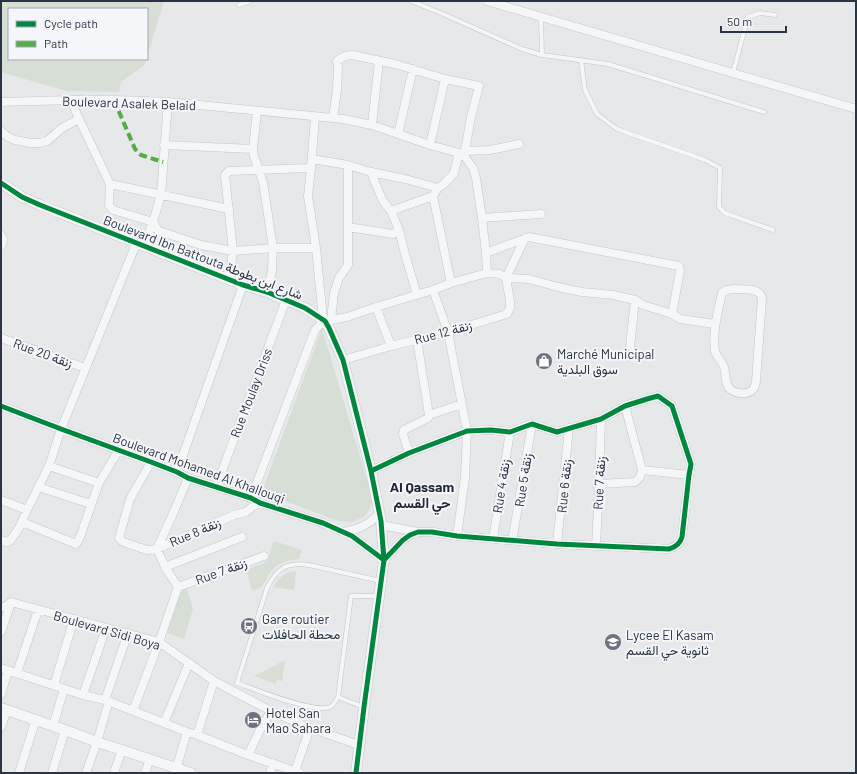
<svg xmlns="http://www.w3.org/2000/svg" width="857" height="774" font-family="Barlow,Vazirmatn,sans-serif">
  <style>
    .green { fill: #d6ded6 }
    .lines { fill: none; stroke-linecap: round; stroke-linejoin: round }
    .service-casing { stroke: #c4c6c8; stroke-width: 5 }
    .minor-casing { stroke: #c4c6c8; stroke-width: 9 }
    .tertiary-casing { stroke: #c4c6c8; stroke-width: 11 }
    .service { stroke: #f5f6f7; stroke-width: 4 }
    .minor { stroke: #f5f6f7; stroke-width: 8 }
    .tertiary { stroke: #f5f6f7; stroke-width: 10 }
    .quiet { stroke: #54ac47; stroke-width: 4; stroke-dasharray: 8 4; stroke-linecap: butt }
    .cycleway-casing { stroke: #f4f6f9; stroke-width: 8 }
    .cycleway { stroke: #00873e; stroke-width: 5 }
    .labels { text-anchor: middle; stroke-width: 4; stroke-linejoin: round; paint-order: stroke }
    .street-label { font-size: 13px; fill: #2b3445; stroke: #f4f6f9 }
    .poi-label { font-size: 13px; fill: #2b3445; stroke: #f4f6f9; text-anchor: start }
    .neighbourhood-label { font-size: 14px; font-weight: bold; fill: #1d2536; stroke: #f4f6f9 }
  </style>
  <rect width="100%" height="100%" fill="#e6e8ea"/>
  <path class="green" d="M1,1H164L147,57V9H9V59H146L145,65L121,82L119,92L66,91L1,72Z
    M322,328L369,487L372,502L369,510L364,517L351,522L338,521L262,492Z
    M274,541L302,550L299,559C289,560 280,562 273,569C264,578 267,589 252,590L246,570L267,562Z
    M296,571L294,590L273,587C279,578 284,572 296,571Z
    M187,589L193,609L184,639L167,633L182,590Z
    M285,660L282,681L277,680L276,684L254,676Z"/>
  <g class="lines">
    <g class="service-casing">
      <path id="service" d="M411,1L443,14L522,49L542,55L608,64L764,112
        M239,5L250,1
        M541,16L542,55
        M581,60L585,90L597,114L617,129L705,160L720,168L719,207L725,213L773,230
        M733,73L748,17L760,13L775,15
        M338,697C336,700 334,705 330,707C315,714 254,689 237,683L267,588C277,568 286,562 309,565L381,581
        M363,707L338,697L351,596H379"/>
    </g>
    <g class="minor-casing">
      <path id="minor" d="M487,1L856,109
        M71,100L79,119L110,184L109,205L113,210L153,222C156,225 156,229 159,231L201,245L233,251L273,248H316
        M1,102L71,100H114L168,102L343,119L372,125L430,145L459,153L465,157L473,168L476,178L482,218L486,253L487,273
        M257,111L253,149L254,156L263,182L273,248L272,271L267,292
        M315,117L311,168L308,196L316,248L323,319
        M333,118L337,90L338,68L337,61L345,56L352,55L395,64L445,79L479,86L471,117L465,151V157
        M372,125L379,61
        M1,131L8,137L15,140L30,143H39L47,141L62,128L79,119
        M398,134L413,69
        M164,145L253,149
        M430,145L445,79
        M465,151L490,150L519,144
        M312,159L348,165L371,172L379,192L383,201L391,211L399,230L393,234L348,227
        M371,172L405,179L438,188
        M110,184L229,209
        M391,211L433,196
        M482,218L541,214
        M399,230L405,254L417,295
        M1,235C4,238 3,243 1,246
        M144,246L153,222L161,195L168,102
        M486,253L529,237L679,266L680,271L672,314
        M228,279L231,266L233,251L225,175L229,171L311,168
        M451,283L433,196L438,188L444,184L454,173L459,153
        M735,289C745,290 759,287 762,298L756,382C755,384 755,386 754,388C749,396 735,394 729,388C725,383 726,374 724,367C722,361 716,357 715,351C712,332 718,312 722,293L726,290Z
        M433,290L448,332L467,431L465,477L457,536
        M376,307L391,346
        M331,320L334,293L339,278L348,265V165
        M1,338L85,368
        M629,356L635,300
        M343,360L391,346L448,332L507,314L510,308V301L506,278L525,238
        M1,406L61,429L151,462L177,472L188,478L251,498L260,503L323,523L352,536L384,560L403,540L410,535L418,532H432L457,536L557,544L669,549C676,547 680,544 682,537L689,475L691,464L672,406L658,396L647,399L625,406L601,419L557,432L532,424L510,432L491,430L467,431L409,453L371,471
        M429,415L462,404
        M409,453L403,434L404,430L428,418L429,415L417,340
        M151,462L130,499L119,538L123,542L147,550L157,549L234,515L246,512L252,507L260,503
        M49,466L99,483
        M642,470L689,475
        M177,472L243,285
        M599,484L635,482L640,477L642,470L625,406
        M38,487L91,504
        M216,487L286,300
        M251,498L315,330L320,325L325,321L347,317L376,307L433,290L451,283L487,273L500,274L506,278L529,279L558,287L582,292L613,295L635,300L643,305L672,314L680,319L715,324
        M1,500L27,510
        M22,522L76,544L80,537L99,483L119,450
        M381,525L418,532
        M343,532C360,529 368,525 380,513
        M513,536L532,424
        M493,539L510,432
        M1,540L6,542L10,541L19,528L27,510L49,466L61,429L136,244
        M557,544L569,428
        M596,546L599,484L601,419
        M165,567L242,537
        M178,587L165,567L157,549L175,509L188,478
        M178,587L264,556
        M1,607H5L11,602L159,642L214,681L271,711L310,728L359,745
        M1,632L11,603
        M1,668L83,695L105,700L187,732L197,735L248,755L300,773
        M17,673L38,610
        M54,685L74,619
        M1,694L8,671
        M83,695L106,628
        M105,700L128,633
        M133,711L159,642L178,587
        M164,723L189,663
        M53,726L64,689
        M1,727L7,710
        M197,735L214,681
        M248,755L260,730L271,711
        M295,771L310,728
        M19,773L36,719
        M52,773L65,730
        M86,773L97,742L109,701
        M114,773L122,750
        M145,773L150,759
        M175,773L187,732
        M270,773L273,763"/>
    </g>
    <g class="tertiary-casing">
      <path id="tertiary" d="M1,183L22,197L40,205L243,285L267,292L305,308L325,321L329,328L343,360L371,471L381,521L384,560L364,707L356,773
        M1,708L65,730L97,742L122,750L191,773"/>
    </g>
    <use href="#service" class="service"/>
    <use href="#minor" class="minor"/>
    <use href="#tertiary" class="tertiary"/>
    <path class="quiet" d="M114,100L135,149L141,155L163,162"/>
    <g class="cycleway-casing">
      <path id="cycleway" d="M1,183L22,197L40,205L243,285L267,292L305,308L325,321L329,328L343,360L371,471L381,521L384,560L364,707L356,773
        M1,406L61,429L151,462L177,472L188,478L251,498L260,503L323,523L352,536L384,560L403,540L410,535L418,532H432L457,536L557,544L669,549C676,547 680,544 682,537L689,475L691,464L672,406L658,396L647,399L625,406L601,419L557,432L532,424L510,432L491,430L467,431L409,453L371,471"/>
    </g>
    <use href="#cycleway" class="cycleway"/>
  </g>
  <defs>
    <g id="shop-disc" transform="scale(0.9)"><circle r="9.5" fill="#6c737f" stroke="#f4f6f9"/><path d="M-5-2.5h2.3a2.7 3.5 0 0 1 5.4 0H5L5.5 6h-11ZM-1.5-2.5h3a1.5 2.3 0 0 0-3 0Z" fill="#fff"/></g>
    <g id="bus-disc" transform="scale(0.9)"><circle r="9.5" fill="#6c737f" stroke="#f4f6f9"/><path d="M-5-6H5V4H4V6H2V4H-2V6H-4V4H-5ZM-3.5-4V0h7V-4ZM-3.5 1.2v1.5H-2V1.2ZM2 1.2v1.5H3.5V1.2Z" fill="#fff"/></g>
    <g id="school-disc" transform="scale(0.9)"><circle r="9.5" fill="#6c737f" stroke="#f4f6f9"/><path d="M0-5L7-2L0 1L-7-2ZM-4 1L0 2.5L4 1V4Q0 6-4 4Z" fill="#fff"/></g>
    <g id="hotel-disc" transform="scale(0.9)"><circle r="9.5" fill="#6c737f" stroke="#f4f6f9"/><path d="M-6-4.5h1.5V1H6V5H4.5V3h-9V5H-6ZM-4 0a1.8 1.8 0 1 1 3.6 0ZM.5 0V-2.5h3Q6-2.5 6 0Z" fill="#fff"/></g>
  </defs>
  <g fill-rule="evenodd">
    <use href="#shop-disc" x="544" y="361"/>
    <use href="#bus-disc" x="249" y="626"/>
    <use href="#school-disc" x="613" y="642"/>
    <use href="#hotel-disc" x="253" y="720"/>
  </g>
  <g class="labels">
    <g class="street-label">
      <text transform="translate(129 103) rotate(2)" y="5">Boulevard Asalek Belaid</text>
      <text transform="translate(203 257) rotate(21)" y="5">Boulevard Ibn Battouta شارع ابن بطوطة</text>
      <text transform="translate(443 332) rotate(-15)" y="5">Rue 12 زنقة</text>
      <text transform="translate(43 353) rotate(20)" y="5">Rue 20 زنقة</text>
      <text transform="translate(251 393) rotate(-69)" y="5">Rue Moulay Driss</text>
      <text transform="translate(199 468) rotate(20)" y="5">Boulevard Mohamed Al Khallouqi</text>
      <text transform="translate(523 480) rotate(-81)" y="5">Rue 5 زنقة</text>
      <text transform="translate(599 483) rotate(-87)" y="5">Rue 7 زنقة</text>
      <text transform="translate(501 486) rotate(-81)" y="5">Rue 4 زنقة</text>
      <text transform="translate(564 486) rotate(-84)" y="5">Rue 6 زنقة</text>
      <text transform="translate(195 532) rotate(-23)" y="5">Rue 8 زنقة</text>
      <text transform="translate(221 571) rotate(-20)" y="5">Rue 7 زنقة</text>
      <text transform="translate(107 630) rotate(16)" y="5">Boulevard Sidi Boya</text>
    </g>
    <g class="poi-label">
      <text x="557" y="359">Marché Municipal<tspan x="557" dy="15">سوق البلدية</tspan></text>
      <text x="262" y="624">Gare routier<tspan x="262" dy="15">محطة الحافلات</tspan></text>
      <text x="626" y="640">Lycee El Kasam<tspan x="626" dy="15">ثانوية حي القسم</tspan></text>
      <text x="266" y="718">Hotel San<tspan x="266" dy="15">Mao Sahara</tspan></text>
    </g>
    <g class="neighbourhood-label">
      <text x="422" y="492">Al Qassam<tspan x="422" dy="16">حي القسم</tspan></text>
    </g>
  </g>
  <rect width="857" height="774" fill="none" stroke="#2b3445" stroke-width="4"/>
  <rect x="8" y="8" width="140" height="52" fill="#f4f6f9" stroke="#a4a8b1"/>
  <rect x="16" y="21" width="20" height="6" fill="#00873e" stroke="#a4a8b1"/>
  <text x="44" y="28" font-size="12" fill="#2b3445">Cycle path</text>
  <rect x="16" y="41" width="20" height="6" fill="#54ac47" stroke="#a4a8b1"/>
  <text x="44" y="48" font-size="12" fill="#2b3445">Path</text>
  <path d="M721 26v6h65v-6" fill="none" stroke="#2b3445" stroke-width="2"/>
  <text x="727" y="26" font-size="12" fill="#2b3445" stroke="#f4f6f9" stroke-width="3" paint-order="stroke">50 m</text>
</svg>
